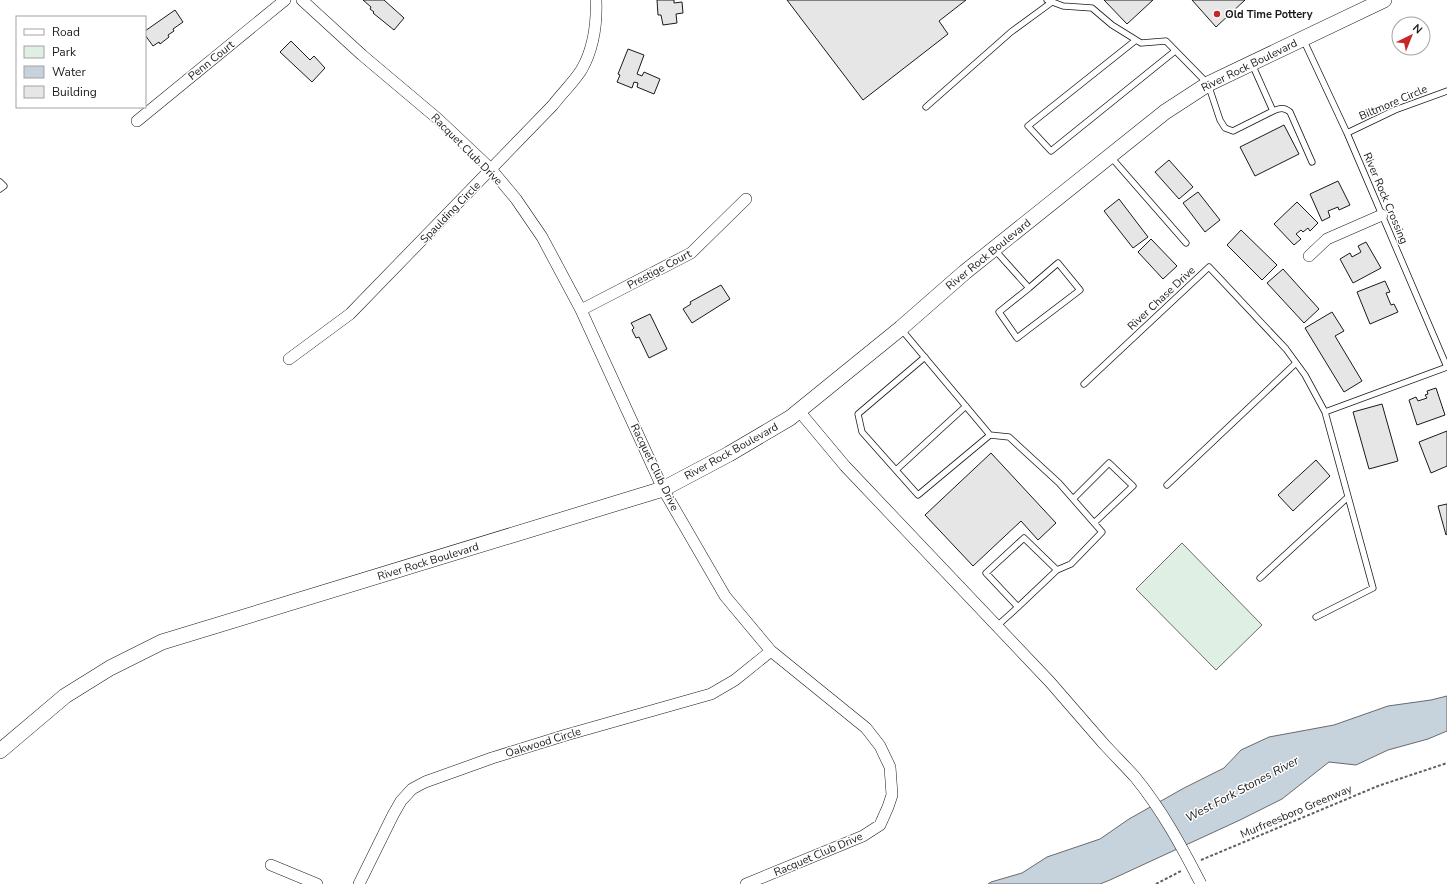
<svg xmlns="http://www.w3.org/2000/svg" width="1447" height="884" font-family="'Nunito Sans',sans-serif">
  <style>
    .green { fill: #e0efe3; stroke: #6a6a6a }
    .water { fill: #c6d2dc; stroke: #6a6a6a }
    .building { fill: #e6e6e6; stroke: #1a1a1a }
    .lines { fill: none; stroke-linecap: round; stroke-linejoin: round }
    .lane-casing { stroke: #1a1a1a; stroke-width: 7 }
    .street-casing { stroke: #1a1a1a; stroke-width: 12 }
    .secondary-casing { stroke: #1a1a1a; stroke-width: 16 }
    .path { stroke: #5f5f5f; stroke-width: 2; stroke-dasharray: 3 2; stroke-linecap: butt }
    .lane { stroke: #fff; stroke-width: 5.5 }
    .street { stroke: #fff; stroke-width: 11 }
    .secondary { stroke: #fff; stroke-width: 15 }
    .street-bridge-casing { stroke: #1a1a1a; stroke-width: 12; stroke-linecap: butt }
    .street-bridge { stroke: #fff; stroke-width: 11 }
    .poi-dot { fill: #c62828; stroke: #fff; stroke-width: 1.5 }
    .labels { text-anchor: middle; stroke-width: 3; stroke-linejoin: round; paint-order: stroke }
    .poi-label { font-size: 11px; font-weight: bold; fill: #1a1a1a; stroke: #fff; text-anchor: start }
    .street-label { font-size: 11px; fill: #1a1a1a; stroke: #fff }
    .water-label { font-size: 12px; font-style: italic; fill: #1a1a1a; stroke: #fff }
  </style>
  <rect width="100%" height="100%" fill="#fff"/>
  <path class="green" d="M1182,543L1262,625L1216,670L1136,589Z"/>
  <path class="water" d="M1447,696V731L1428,739L1388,750L1356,765L1329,762L1282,799L1240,820L1110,880L1100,884H988L991,882L1022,873L1047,857L1100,839L1129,819L1184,788L1224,768L1241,750L1269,737L1334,725L1388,706L1431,700Z"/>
  <path class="building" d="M363,0H384L404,18L394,30L373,13L374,12L370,9L371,7Z
    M657,0H674V3L682,2L683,13L676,14L677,23L663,25L661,15H658Z
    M787,0H966L939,21L948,34L863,100Z
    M1104,0H1153L1127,24Z
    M1192,0H1245L1216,27Z
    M175,10L183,22L173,29L174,31L168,35L169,37L160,44L159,42L153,46L145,35V31Z
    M291,41L310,60L314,56L325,68L312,82L280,52Z
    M628,49L644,55L637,74L642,76L644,72L660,79L654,94L637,87L638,83L634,82L632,88L617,82L620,75L618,74Z
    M1284,125L1299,154L1255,176L1240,147Z
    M1169,160L1193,187L1179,199L1155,172Z
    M1338,181L1350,205L1339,210L1338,207L1328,211L1330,217L1322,221L1310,194Z
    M1198,192L1220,220L1205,232L1183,203Z
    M1119,199L1148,237L1133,248L1104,211Z
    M1297,202L1318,223L1310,231L1308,228L1303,232L1301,230L1296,234L1301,239L1294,245L1274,224Z
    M1241,230L1277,265L1262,280L1227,245Z
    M1151,239L1177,266L1163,279L1138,252Z
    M1366,242L1381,268L1353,283L1340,259L1350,253L1352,257L1361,252L1358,246Z
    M1283,269L1319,309L1304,323L1267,283Z
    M1385,281L1390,292L1386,293L1391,305L1394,304L1398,312L1370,324L1357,292Z
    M721,285L730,299L692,323L683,309L691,304L690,302Z
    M1332,312L1344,331L1335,336L1362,381L1344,392L1305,328Z
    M650,314L667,349L649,358L639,337L636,338L632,330L634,328L631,323Z
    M1436,388L1445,415L1417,425L1409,400L1416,397L1418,401L1427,398L1425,395L1428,394L1427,391Z
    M1382,404L1398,461L1369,469L1353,412Z
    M1447,431V466L1431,473L1419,442Z
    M991,453L1056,523L1038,540L1021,521L973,566L925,515Z
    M1316,460L1330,476L1293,511L1278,495Z
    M1447,504V534L1446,535L1438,506Z"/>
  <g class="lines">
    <g class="lane-casing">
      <path id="lane" d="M1047,0L1063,6L1092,8L1112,25L1141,43L1166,41L1208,84L1220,120L1225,128L1233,131L1273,111L1252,64
        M1303,39L1347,133L1447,367
        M1136,40L1028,126L1051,151L1175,51
        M926,107L1011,32L1052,2
        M1273,111C1280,108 1284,107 1290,112L1312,162
        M1347,133L1395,110L1447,91
        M1110,156L1186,243
        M0,182L4,186L0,189
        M994,249L1029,288L1058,263L1080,290L1017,338L999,312L1029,288
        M901,329L990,435L918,495L862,432L858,414L925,357
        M1084,384L1209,267L1286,349L1305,375L1325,412
        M990,435L1009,437L1059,483L1102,532L1071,564L1057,570L1024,538L986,573L1018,607L997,626
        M896,470L966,406
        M1167,485L1296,363
        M1073,499L1109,463L1133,486L1094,523
        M1260,578L1348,497
        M1018,607L1057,570
        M1316,617L1373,588L1325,412L1447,367"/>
    </g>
    <g class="street-casing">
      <path id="street" d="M302,0L362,55L438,119L491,169L516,199L542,237L581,310L663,489L725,596L771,651L866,728L880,746L890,767L892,795L888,807L880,825L863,836L746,884
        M137,121L285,0
        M1309,256L1327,239L1382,215
        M581,310L691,253L746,199
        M289,359L350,314L553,105C562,93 574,82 582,69C594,47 597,24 596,0
        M799,411L845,466L1050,682L1103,743
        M271,865L317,884
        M359,884L393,815L401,801L412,789L425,782L492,758L566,735L711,694L735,680L771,651"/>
    </g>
    <g class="secondary-casing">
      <path id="secondary" d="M0,751L65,696L110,668L162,642L663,489L729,454L790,418L901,328L965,272L1165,112L1208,84L1384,0"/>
    </g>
    <path class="path" d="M1201,860L1378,786L1447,763
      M1156,884L1181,871"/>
    <use href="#lane" class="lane"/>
    <use href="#street" class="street"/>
    <use href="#secondary" class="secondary"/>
    <g class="street-bridge-casing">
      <path id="street-bridge" d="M1103,743C1114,755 1125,766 1135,777C1162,810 1182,847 1201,884"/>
    </g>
    <use href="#street-bridge" class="street-bridge"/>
  </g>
  <circle class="poi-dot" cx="1217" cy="14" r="4"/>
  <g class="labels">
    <g class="poi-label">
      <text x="1225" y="18">Old Time Pottery</text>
    </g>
    <g class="street-label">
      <text transform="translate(211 60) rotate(-39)" y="4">Penn Court</text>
      <text transform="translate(1249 65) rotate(-26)" y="4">River Rock Boulevard</text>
      <text transform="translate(1393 102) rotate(-23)" y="4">Biltmore Circle</text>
      <text transform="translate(467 149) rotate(45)" y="4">Racquet Club Drive</text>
      <text transform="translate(1386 198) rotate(67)" y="4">River Rock Crossing</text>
      <text transform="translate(450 212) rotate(-46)" y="4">Spaulding Circle</text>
      <text transform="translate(988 254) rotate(-39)" y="4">River Rock Boulevard</text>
      <text transform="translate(659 269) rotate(-28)" y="4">Prestige Court</text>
      <text transform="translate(1161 298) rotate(-43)" y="4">River Chase Drive</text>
      <text transform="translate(731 451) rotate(-29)" y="4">River Rock Boulevard</text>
      <text transform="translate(655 467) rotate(64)" y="4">Racquet Club Drive</text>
      <text transform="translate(428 561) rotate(-17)" y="4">River Rock Boulevard</text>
      <text transform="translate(543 742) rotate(-17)" y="4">Oakwood Circle</text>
      <text transform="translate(1296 811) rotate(-23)" y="4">Murfreesboro Greenway</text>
      <text transform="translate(818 854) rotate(-23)" y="4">Racquet Club Drive</text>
    </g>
    <g class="water-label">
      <text transform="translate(1242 789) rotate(-28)" y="4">West Fork Stones River</text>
    </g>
  </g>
  <rect x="16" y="16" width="130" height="92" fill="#ffffff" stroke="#a3a3a3"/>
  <rect x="24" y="29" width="20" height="6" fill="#ffffff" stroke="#a3a3a3"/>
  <text x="52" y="36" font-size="12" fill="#1a1a1a">Road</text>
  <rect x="24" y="46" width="20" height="12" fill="#e0efe3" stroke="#a3a3a3"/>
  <text x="52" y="56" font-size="12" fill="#1a1a1a">Park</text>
  <rect x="24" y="66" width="20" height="12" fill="#c6d2dc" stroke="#a3a3a3"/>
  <text x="52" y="76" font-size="12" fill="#1a1a1a">Water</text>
  <rect x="24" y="86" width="20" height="12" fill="#e6e6e6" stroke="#a3a3a3"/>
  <text x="52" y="96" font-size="12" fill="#1a1a1a">Building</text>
  <g transform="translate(1411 36) rotate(43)"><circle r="19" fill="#ffffff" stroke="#a3a3a3"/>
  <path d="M0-3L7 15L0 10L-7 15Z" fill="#c62828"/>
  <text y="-6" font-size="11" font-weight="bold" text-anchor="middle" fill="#1a1a1a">N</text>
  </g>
</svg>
